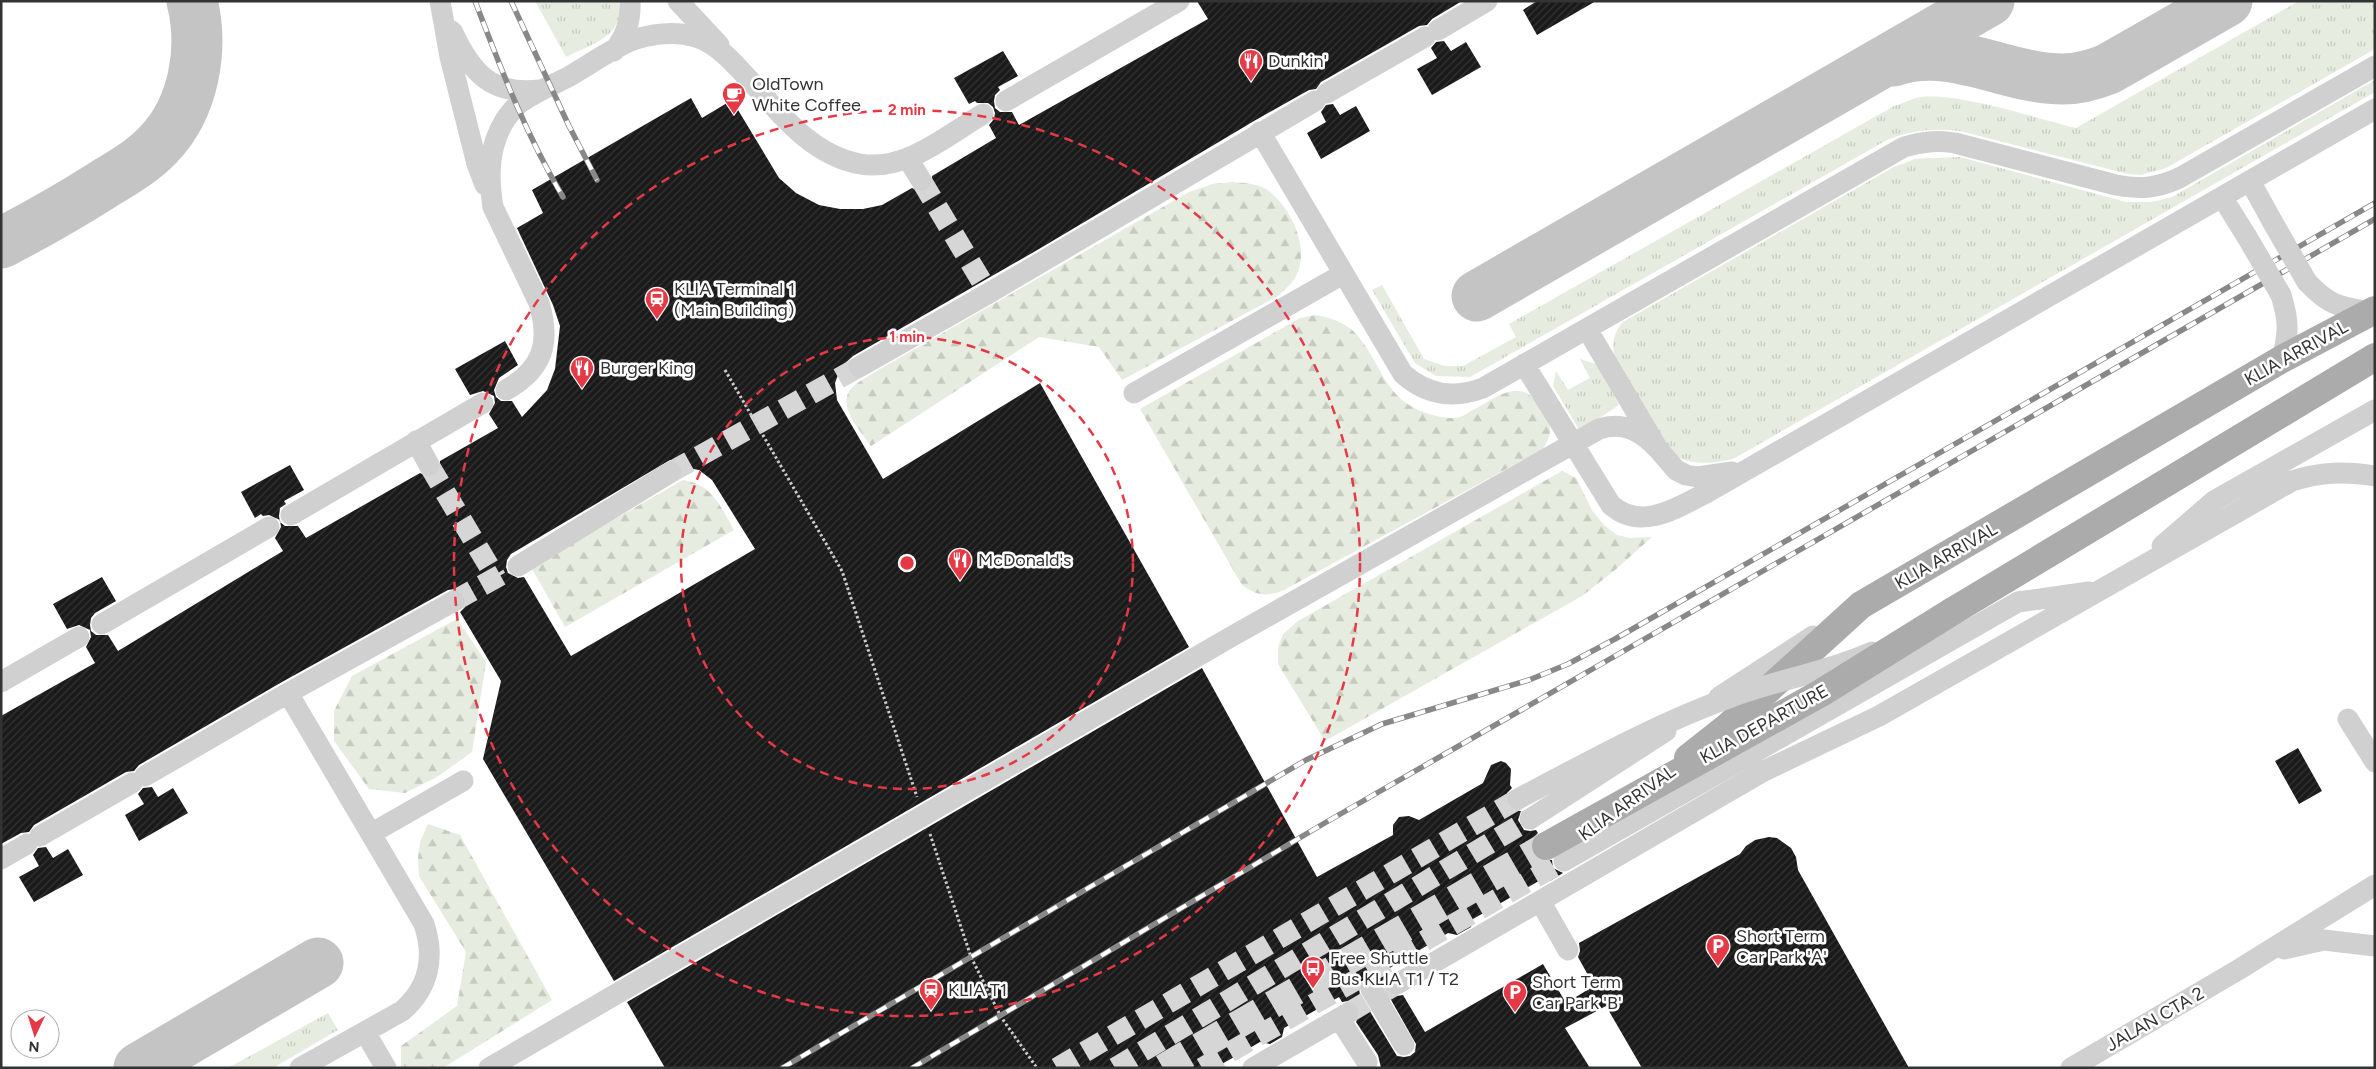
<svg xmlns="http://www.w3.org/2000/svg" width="2376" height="1069" font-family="Figtree,sans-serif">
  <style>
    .grass { fill: url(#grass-tufts) }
    .forest { fill: url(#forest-firs) }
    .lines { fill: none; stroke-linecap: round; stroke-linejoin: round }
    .taxiway { stroke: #c4c4c4; stroke-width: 51 }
    .building { fill: url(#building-hatch); fill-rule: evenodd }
    .minor-tunnel { stroke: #d6d6d6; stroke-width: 21; stroke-dasharray: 21 11; stroke-linecap: butt }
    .major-tunnel { stroke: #d6d6d6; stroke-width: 28; stroke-dasharray: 28 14; stroke-linecap: butt }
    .path { stroke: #cdcdcd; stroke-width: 3; stroke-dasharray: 2.5 2.5; stroke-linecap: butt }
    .minor { stroke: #d0d0d0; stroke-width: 21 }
    .major { stroke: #ababab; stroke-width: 28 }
    .rail-casing { stroke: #888; stroke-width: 5.5 }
    .rail { stroke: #fff; stroke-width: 4; stroke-dasharray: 11; stroke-linecap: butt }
    .minor-bridge { stroke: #d0d0d0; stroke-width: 21 }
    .major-bridge { stroke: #ababab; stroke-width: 28 }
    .ring { fill: none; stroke: #e63946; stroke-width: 2.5; stroke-dasharray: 9 6 }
    .labels { text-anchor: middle; stroke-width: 5; stroke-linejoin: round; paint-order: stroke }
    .poi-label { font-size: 18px; fill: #333; stroke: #fff; text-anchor: start }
    .street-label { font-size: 18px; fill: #333; stroke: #fff }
    .centre { fill: #e63946; stroke: #fff; stroke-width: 2.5 }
    .ring-label { font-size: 15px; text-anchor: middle; font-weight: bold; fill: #e63946; stroke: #fff; stroke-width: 5; stroke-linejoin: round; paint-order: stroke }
  </style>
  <defs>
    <pattern id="grass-tufts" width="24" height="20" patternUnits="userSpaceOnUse" patternTransform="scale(1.25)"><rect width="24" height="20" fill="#e6ecdf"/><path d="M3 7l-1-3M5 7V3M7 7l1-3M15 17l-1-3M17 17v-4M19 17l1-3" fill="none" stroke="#c6cbc0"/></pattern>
    <pattern id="forest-firs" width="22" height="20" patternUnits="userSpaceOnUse" patternTransform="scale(1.25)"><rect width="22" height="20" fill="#e6ecdf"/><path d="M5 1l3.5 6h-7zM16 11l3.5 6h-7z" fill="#c6cbc0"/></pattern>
    <pattern id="building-hatch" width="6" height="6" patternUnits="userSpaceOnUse" patternTransform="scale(1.25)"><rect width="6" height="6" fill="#1a1a1a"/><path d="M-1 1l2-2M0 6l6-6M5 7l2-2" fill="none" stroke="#333"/></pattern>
  </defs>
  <rect width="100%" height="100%" fill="#fff"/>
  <path class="grass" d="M535,1H619C626,36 592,44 566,57Z
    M2299,1H2375V49L2166,168L2141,175L2128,174L1960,131C1933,128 1912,130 1887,140L1470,377L1436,376L1415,363L1372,290L1382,285L1424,359L1445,366H1463L1516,337L1509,324L1894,106C1902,104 1909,100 1916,98C1952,90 2037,119 2076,128Z
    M2375,80V92L1733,459C1712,464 1690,466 1670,453L1614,355C1612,341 1614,333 1623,322L1894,167L1915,159L1960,157L2126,202H2152L2172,197Z
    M1580,359L1599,365L1619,405L1580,431L1553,386L1556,371L1568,390L1590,378Z
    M328,1013L338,1030L273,1068H228Z"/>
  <path class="forest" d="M1232,182C1244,183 1255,183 1266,189C1290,205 1311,248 1296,276C1292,284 1284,290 1278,296L1122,380L1099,347L1039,337L871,446C862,432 837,407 850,390C856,382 871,375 880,369L1189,192L1213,184Z
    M1316,315C1331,318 1347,323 1357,335C1382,364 1384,399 1426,413C1435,416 1450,420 1460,417C1464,416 1469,412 1473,410C1504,393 1523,375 1545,414C1553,428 1551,435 1543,449L1284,590C1267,597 1257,596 1242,585L1140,409L1300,318Z
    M1562,471L1576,478L1592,510L1604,525L1617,535L1630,538L1652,537L1615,570L1582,596L1325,741L1278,664V647L1283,634L1298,621Z
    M683,480C713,485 720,506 734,530L565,627L531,567Z
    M457,619L486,662L472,752L437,777L405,793L369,789L334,741V711L352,676Z
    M428,824L460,835L552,1000L443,1068H401V1046L457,1006L466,952L419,876L418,858L420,842Z"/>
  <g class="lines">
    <path class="taxiway" d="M1893,61C1952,41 2005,79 2063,79C2079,79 2093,75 2108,69L2227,1
      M1,243C36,225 71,205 104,184C124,172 143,161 159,144C194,107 204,49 192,1
      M1477,296L1989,1
      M139,1068L318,963"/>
  </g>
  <path class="building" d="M1197,1H1462L1432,19L1427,25L1419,26L1321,82L1316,89L1309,90L1254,121L1039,249L853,356L841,367L835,383L837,400L883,479L1040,383L1189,647L614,981L483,759L501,681L460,612L465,607V595L461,591L455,589L448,590L282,682L139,765L134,771L126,772L34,825L29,832L21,833L1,844V716L95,663L86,647L91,637L90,630L79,625L67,629L53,604L102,577L116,601L95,613L91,618L90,625L91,631L96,635H108L118,651L283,551L275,538L281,527L280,520L269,515L263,516L261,514L255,518L241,492L290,465L304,490L284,501L286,504L280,508L279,516L280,522L285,526H298L306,538L420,473L428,477L435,476L440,471V461L498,428L489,414L495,403L494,396L483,391L470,395L455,369L505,341L518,365L499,378L494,390L496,397L501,401H512L522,417L547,390L555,369L560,326L553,305L517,228L543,213L532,190L691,98L702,118L732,100L779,178L796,193L819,205L840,209H863L882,205L912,188L921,192L927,191L932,185V176L996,138L989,125L994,119L995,113L993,107L988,103H977L975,101L969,104L954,78L1003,51L1018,76L998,87L1000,90L995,95L994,101L995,108L1000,112H1012L1019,125L1208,19ZM670,460L677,461L682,467L699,470L712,480L755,549L571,656L524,577L518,578L508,573L506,567L507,560L511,554Z
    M1537,1H1596L1537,35L1523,10Z
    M1444,41L1451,51L1466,42L1481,67L1432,95L1417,69L1437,58L1431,48L1436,42Z
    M1333,104L1340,115L1356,106L1370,131L1321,159L1307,133L1326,122L1321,112L1326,105Z
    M1202,668L1317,877L1393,835V825L1399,817L1409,816L1419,820L1483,783L1491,765L1501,761L1506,763L1511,769L1510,785L1512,788L1507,793V804L1512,810L1521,811L1518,820L1524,830L1530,831L1536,830L1538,833L1533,838L1530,845L1533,854L1538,860H1552L1553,868L1563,873L1550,881L1544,878L1473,919L1471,927L1457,935L1448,933L1388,969L1390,973L1386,978V990L1377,978L1370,977L1360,982L1359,989L1360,995L1397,1056L1404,1057L1410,1056L1415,1052L1416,1044L1386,991L1397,996L1403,995L1425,1032L1543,964L1566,1003L1594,986L1578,957L1580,951L1579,943L1740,854L1746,846L1755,840L1769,837L1777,838L1791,848L1796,857L1798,870L1909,1068H1642L1606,1006L1565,1028L1590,1068H1381L1378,1055L1356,1022L1360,1013L1359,1006L1348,1001L1342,1002L1339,997L1284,1028L1282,1037L1270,1044L1260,1042L1215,1068H665L627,1002Z
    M2298,748L2322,791L2299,804L2275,761Z
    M152,787L158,797L173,788L188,813L139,841L125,815L144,804L138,794L143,788Z
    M46,847L53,858L68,849L83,875L34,902L19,877L39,866L33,855L38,848Z"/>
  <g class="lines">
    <path class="minor-tunnel" d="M921,180L982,282
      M429,465L496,578
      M671,472L859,367
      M454,601L508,571
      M1348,1013L1397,984
      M1057,1068L1518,799
      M1115,1068L1530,819
      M1202,1068L1564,861"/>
    <path class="major-tunnel" d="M1163,1068L1546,846"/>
    <path class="path" d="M725,370L842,571L917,797
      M930,834L971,957L1001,1017L1037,1068"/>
    <path class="minor" d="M440,1L450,57L477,164L485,185
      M678,1L719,45
      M1438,30L1487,1
      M452,31C471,72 491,96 540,90
      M614,51C626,35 631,21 630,1
      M1327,93L1425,37
      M1006,101L1179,1
      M1260,132L1403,374C1427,395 1453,399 1483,388L1904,147C1922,142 1936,140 1955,143L2116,185C2140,190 2159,188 2181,177L2375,66
      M908,159L921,180
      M2250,181L2272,221
      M2222,197L2247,237
      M2307,282C2330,306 2338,306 2370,312
      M2281,295C2289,321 2289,332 2282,359
      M1587,329L1658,449L1676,470L1686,475L1698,477L1732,472
      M1524,364L1611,505C1642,532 1678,507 1708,492L2375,109
      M859,367L989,293L1315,101
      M506,390C543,369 551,343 539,303L493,207C488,177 488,147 505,120C510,113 516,105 523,101C537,91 555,84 570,76C589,65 617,45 636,39C656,33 679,31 699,38C717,45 731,60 743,73C777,109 809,155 860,164C905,172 946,136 983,114
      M1134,393L1343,274
      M416,441L429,465
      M291,515L483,403
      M2162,546L2214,501L2375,410
      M518,566L671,472
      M102,624L269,527
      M1,682L79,637
      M288,693L424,924C435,957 429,988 402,1011L300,1068
      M1719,697L1813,636
      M2348,719L2375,762
      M145,776L288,693L454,601
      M1530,819L1666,731
      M372,833L463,781
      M40,836L132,783
      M1,859L27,844
      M1564,861L2018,602L2089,592
      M1540,901L1568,950
      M2284,949L2324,940L2375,946
      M1397,984L1764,771L1879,716L2292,481C2320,472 2345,471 2375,476
      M1339,1018L1367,1062
      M365,1032L386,1068
      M489,1068L1229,638L1599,429C1623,421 1641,431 1658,449
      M1253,1068L1348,1013
      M2071,1068L2238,970L2375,885"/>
    <path class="major" d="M1953,611L2375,357
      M1688,758L1726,728L1861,605L2282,359L2375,310"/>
    <g class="rail-casing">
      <path id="rail" d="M475,1C501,69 526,135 563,197
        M511,1L569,126L597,180
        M782,1068L1306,760L1382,724L1529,680L1568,664L1615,639L2375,203
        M912,1068L1323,824L2375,219"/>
    </g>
    <use href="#rail" class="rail"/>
    <path class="minor-bridge" d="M2272,221L2307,282
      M2247,237L2281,295
      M1518,799C1588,762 1656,724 1731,697C1777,680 1827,672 1872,652
      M1371,989L1404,1045"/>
    <path class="major-bridge" d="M1546,846L1821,693L1953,611"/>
  </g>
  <g class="ring">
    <circle cx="907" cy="563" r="226"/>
    <circle cx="907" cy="563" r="453"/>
  </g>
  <defs>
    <g id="restaurant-pin" transform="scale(1.25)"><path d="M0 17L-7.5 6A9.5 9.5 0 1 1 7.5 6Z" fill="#e63946" stroke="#fff"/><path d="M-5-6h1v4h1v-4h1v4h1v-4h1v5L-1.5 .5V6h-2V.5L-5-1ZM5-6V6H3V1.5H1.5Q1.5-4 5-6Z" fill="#fff"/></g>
    <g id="cafe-pin" transform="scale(1.25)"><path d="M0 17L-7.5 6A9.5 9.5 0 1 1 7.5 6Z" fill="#e63946" stroke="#fff"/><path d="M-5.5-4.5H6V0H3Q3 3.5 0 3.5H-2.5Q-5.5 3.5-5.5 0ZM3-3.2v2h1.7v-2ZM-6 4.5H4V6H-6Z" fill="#fff"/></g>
    <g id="station-pin" transform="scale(1.25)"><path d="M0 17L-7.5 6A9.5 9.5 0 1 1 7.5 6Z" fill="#e63946" stroke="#fff"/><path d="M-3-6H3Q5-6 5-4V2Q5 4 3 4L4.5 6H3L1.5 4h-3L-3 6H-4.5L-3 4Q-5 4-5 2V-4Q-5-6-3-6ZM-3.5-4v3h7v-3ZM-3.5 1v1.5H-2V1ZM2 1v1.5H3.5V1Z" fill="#fff"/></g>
    <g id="parking-pin" transform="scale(1.25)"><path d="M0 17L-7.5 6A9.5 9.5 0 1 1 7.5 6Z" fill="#e63946" stroke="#fff"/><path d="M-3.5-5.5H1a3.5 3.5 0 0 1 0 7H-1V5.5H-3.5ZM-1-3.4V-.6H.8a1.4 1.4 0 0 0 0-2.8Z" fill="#fff"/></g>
    <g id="bus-pin" transform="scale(1.25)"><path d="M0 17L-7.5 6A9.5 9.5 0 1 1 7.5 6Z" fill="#e63946" stroke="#fff"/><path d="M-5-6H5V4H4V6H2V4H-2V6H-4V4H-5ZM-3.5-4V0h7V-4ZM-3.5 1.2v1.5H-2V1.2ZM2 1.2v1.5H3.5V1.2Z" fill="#fff"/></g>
  </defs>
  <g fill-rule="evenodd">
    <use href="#restaurant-pin" x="1251" y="61"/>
    <use href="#cafe-pin" x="734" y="94"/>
    <use href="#station-pin" x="657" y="299"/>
    <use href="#restaurant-pin" x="582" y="368"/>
    <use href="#restaurant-pin" x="960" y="560"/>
    <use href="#parking-pin" x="1718" y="946"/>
    <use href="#bus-pin" x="1313" y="968"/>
    <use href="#station-pin" x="931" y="990"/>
    <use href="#parking-pin" x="1515" y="992"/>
  </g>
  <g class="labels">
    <g class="poi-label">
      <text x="1268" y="67">Dunkin'</text>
      <text x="752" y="90">OldTown<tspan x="752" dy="21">White Coffee</tspan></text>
      <text x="674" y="295">KLIA Terminal 1<tspan x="674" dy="21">(Main Building)</tspan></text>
      <text x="600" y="374">Burger King</text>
      <text x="978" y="566">McDonald's</text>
      <text x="1736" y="942">Short Term<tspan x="1736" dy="21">Car Park 'A'</tspan></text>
      <text x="1330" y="964">Free Shuttle<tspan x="1330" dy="21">Bus KLIA T1 / T2</tspan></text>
      <text x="1532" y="988">Short Term<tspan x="1532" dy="21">Car Park 'B'</tspan></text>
      <text x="948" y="996">KLIA T1</text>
    </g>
    <g class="street-label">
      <text transform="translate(2296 353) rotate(-29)" y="6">KLIA ARRIVAL</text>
      <text transform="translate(1946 556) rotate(-30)" y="6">KLIA ARRIVAL</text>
      <text transform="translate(1764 724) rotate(-29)" y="6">KLIA DEPARTURE</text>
      <text transform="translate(1627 803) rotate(-36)" y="6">KLIA ARRIVAL</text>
      <text transform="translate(2155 1019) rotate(-30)" y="6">JALAN CTA 2</text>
    </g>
  </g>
  <circle cx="907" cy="563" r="8" class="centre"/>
  <g class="ring-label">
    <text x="907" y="115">2 min</text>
    <text x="907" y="342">1 min</text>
  </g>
  <rect width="2376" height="1069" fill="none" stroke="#333333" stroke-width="5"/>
  <g transform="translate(35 1034) rotate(184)"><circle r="24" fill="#ffffff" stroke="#adadad"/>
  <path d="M0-4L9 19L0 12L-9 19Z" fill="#e63946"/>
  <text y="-8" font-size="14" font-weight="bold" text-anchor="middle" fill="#333333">N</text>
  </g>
</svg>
